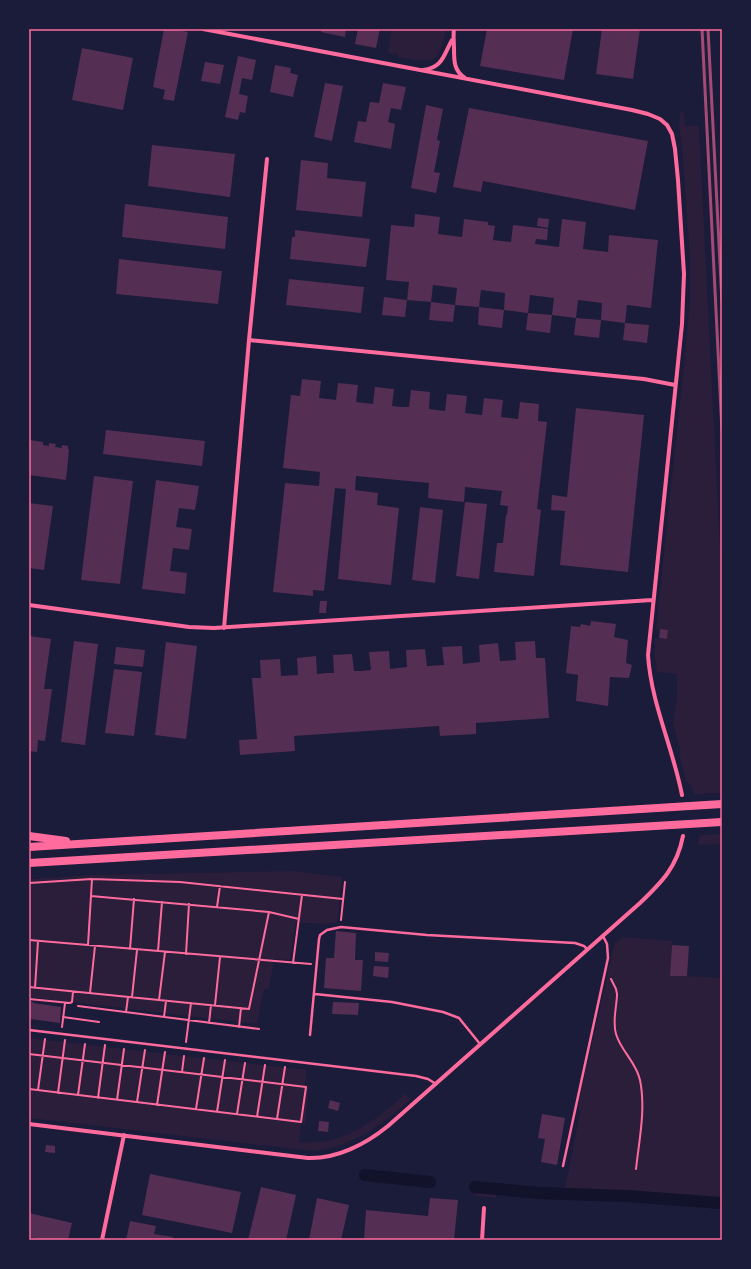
<svg xmlns="http://www.w3.org/2000/svg" width="751" height="1269" font-family="Overpass,sans-serif">
  <style>
    .green { fill: #2a1e3b }
    .lines { fill: none; stroke-linecap: round; stroke-linejoin: round }
    .canal { stroke: #12122b; stroke-width: 12 }
    .building { fill: #542f53 }
    .path { stroke: #ff6b9d; stroke-width: 2 }
    .service { stroke: #ff6b9d; stroke-width: 2.5 }
    .minor { stroke: #ff6b9d; stroke-width: 4 }
    .trunk { stroke: #ff6b9d; stroke-width: 8 }
    .rail { stroke: #a44b75; stroke-width: 3 }
    .neatline { fill: none; stroke: #ff6b9d; stroke-width: 1.5 }
  </style>
  <rect width="100%" height="100%" fill="#1b1b3a"/>
  <path class="green" d="M392,29H446C439,67 432,63 399,57L397,54L388,53Z
    M680,112L684,113L685,126H699L722,588V793L694,794L692,787L686,781L679,755L681,753L673,724L677,697V674L657,672L655,657V638L667,639L668,631L656,629L686,345L690,300V260L682,145L679,125Z
    M722,834V844L697,845L700,835Z
    M293,871L342,877L337,923L325,924L296,922L290,960L274,959L269,989H264L257,1024L29,997V879L93,875Z
    M623,937L672,941L670,975L722,978V1199L565,1189L580,1112L578,1106L612,954L615,943Z
    M29,1038L307,1070L305,1084L309,1085L305,1125L301,1124L299,1142C341,1147 376,1121 405,1094L411,1099C382,1125 352,1148 312,1151L29,1118Z
    M476,1184L497,1186L496,1198L475,1196Z"/>
  <g class="lines">
    <path class="canal" d="M365,1175L430,1182
      M475,1187L538,1193L626,1196L722,1203"/>
  </g>
  <path class="building" d="M164,29H172L188,32L174,101L163,99L165,90L153,87Z
    M322,29H346L345,37L321,32Z
    M358,29H380L376,48L355,44Z
    M487,29H573L564,80L480,66Z
    M602,29H640L633,79L596,74Z
    M82,48L133,58L123,110L72,100Z
    M238,56L256,60L252,80L242,78L239,94L248,96L245,113L240,112L238,120L225,117Z
    M205,62L224,65L220,84L201,81Z
    M275,65L291,68L290,73L298,75L293,97L270,92Z
    M325,83L343,86L332,141L314,137Z
    M383,83L406,87L401,110L391,108L388,122L395,124L391,149L354,142L358,121L366,122L370,102L379,103Z
    M426,105L443,109L437,140L440,141L434,172L440,173L436,193L411,188Z
    M469,108L648,141L635,210L483,181L481,192L453,187Z
    M152,145L235,154L230,197L148,186Z
    M301,160L328,163L327,178L366,182L362,217L296,210Z
    M125,204L228,217L225,249L122,237Z
    M415,214L440,217L438,234L462,237L464,219L488,222V225L495,226L493,240L511,242L513,225L548,229L547,240L536,239L535,244L559,247L562,219L586,222L583,249L608,252L609,235L658,240L651,308L627,305L625,323L649,325L647,343L623,340L625,323L601,320L602,303L578,300L576,318L552,315L550,333L526,330L528,313L552,315L554,298L530,295L528,313L504,310L505,293L481,290L479,307L504,310L502,328L478,325L479,307L455,305L453,322L429,320L431,302L455,305L457,288L433,285L431,302L407,300L409,282L386,280L391,225L414,227Z
    M538,218L549,219L548,228L537,226Z
    M295,230L370,239L366,267L290,259L292,237H295Z
    M119,259L222,271L218,304L116,294Z
    M289,279L364,287L361,313L286,305Z
    M384,297L407,300L405,317L382,315Z
    M576,318L601,320L599,338L574,335Z
    M302,379L321,381L319,398L336,400L338,383L358,385L356,402L364,403L373,404L375,387L394,389L392,406L400,407H409L411,390L430,392L429,409L445,411L447,394L467,396L465,413L473,414L482,415L484,398L503,400L501,417L510,418L518,419L520,402L539,404L538,421L547,422L537,509L541,510L540,519L534,576L494,572L497,543H503L506,515H507L508,506L500,505L502,491L465,487L464,502L454,501L428,498L429,483L356,476L355,490L378,493L377,505L399,508L391,585L338,579L346,489L335,488L324,591L313,590V596L273,592L285,483L319,486L320,472L283,468L291,395L300,396Z
    M576,408L644,415L628,572L560,565L565,511L551,510L552,495L567,497Z
    M106,430L205,441L202,466L103,454Z
    M29,440L43,442V445L49,446V443L56,444L55,447L62,448V445L68,446V449L69,450L66,480L29,475Z
    M94,476L133,481L120,584L81,580Z
    M156,480L199,486L195,510L179,508L176,527L192,529L189,550L173,548L170,571L187,573L185,594L142,589Z
    M465,502L487,504L479,579L456,576Z
    M29,503L53,506L44,570L29,568Z
    M420,507L443,510L435,583L412,580Z
    M320,601H327L326,613H319Z
    M591,621L616,624L614,637L628,640L626,663L632,665L629,678L610,677L608,706L576,701L578,675L566,673L571,626L580,627L581,624L590,626Z
    M660,629L668,630L667,639L659,638Z
    M29,636L51,639L44,689H52L45,741L38,740L37,752L29,751Z
    M74,641L98,644L85,745L61,742Z
    M535,641L536,658H545L549,718L476,723V734L440,736L439,726L294,736L295,751L240,755L239,740L257,739L252,678H261L260,660L280,659L281,676L298,675L297,658L316,656L317,674L326,673H334L333,655L352,654L354,671H362L371,670L369,652L389,651L390,669L407,667L406,650L425,649L427,666L444,665L442,647L462,646L463,664L480,662L479,645L498,643L500,661L516,660L515,642Z
    M166,642L197,646L186,739L155,735Z
    M116,647L145,650L143,667L114,664Z
    M114,669L142,672L134,736L105,733Z
    M336,931L356,933L355,960H363L361,991L324,988L326,958H334Z
    M672,945L689,946L687,976H670Z
    M375,952L389,953L388,962L375,961Z
    M374,966L389,967L388,978L373,976Z
    M29,1001L33,1002V1003L61,1007L60,1023L31,1019V1017H29Z
    M333,1002L359,1003L358,1015L332,1014Z
    M330,1100L340,1103L338,1111L328,1108Z
    M542,1114L565,1118L557,1165L541,1162L545,1139L538,1138Z
    M319,1121L329,1122L328,1132L318,1131Z
    M46,1145L55,1146V1153L45,1152Z
    M150,1174L241,1192L232,1233L142,1215Z
    M261,1187L296,1195L286,1240H248Z
    M317,1198L349,1205L341,1240H309Z
    M430,1198L458,1200L454,1240H364L366,1210L428,1216Z
    M29,1213L72,1223L68,1240H45L29,1237Z
    M130,1221L156,1226L154,1234L173,1237L172,1240H126Z"/>
  <g class="lines">
    <path class="path" d="M29,883L92,879
      M91,896L269,912L299,919
      M217,907L220,886
      M341,920L345,882
      M29,940L311,964
      M88,945L92,879L180,882L343,899
      M130,949L134,899
      M158,951L162,902
      M186,954L189,904
      M293,963L302,895
      M611,979L616,989L617,994C617,1006 612,1021 616,1034C621,1051 636,1062 640,1080C646,1109 639,1141 636,1169
      M29,987L249,1009L269,912
      M35,988L38,941
      M90,993L95,946
      M132,997L137,950
      M29,999L70,1003L72,1002L73,992
      M159,1000L165,952
      M215,1005L220,957
      M78,1006L259,1029
      M126,1012L128,997
      M63,1017L99,1022
      M164,1017L166,1001
      M209,1023L211,1005
      M62,1027L65,1003
      M239,1027L241,1008
      M186,1042L191,1003
      M29,1054L306,1087L301,1122L29,1089
      M182,1072L184,1056
      M38,1090L45,1039
      M58,1093L65,1040
      M78,1095L85,1044
      M98,1098L105,1045
      M117,1100L124,1049
      M137,1102L145,1050
      M157,1105L165,1052
      M196,1109L204,1058
      M217,1112L225,1060
      M237,1114L245,1063
      M257,1117L265,1065
      M277,1119L285,1067"/>
    <path class="service" d="M315,994L392,1002L443,1012L459,1018L480,1044
      M29,1030L416,1076L428,1079L436,1084
      M310,1035L319,939L320,935L327,930L341,927L427,935L575,943L584,946L587,949
      M563,1166L608,958L607,944L603,936"/>
    <path class="minor" d="M203,29L632,110L648,114L660,119L667,125L672,134L675,149L678,180L684,274L682,324L648,655C651,703 673,748 682,795
      M454,29C453,36 454,42 454,49C454,61 454,71 465,78
      M423,70C443,68 444,54 452,40
      M249,340L644,379L675,385
      M29,605L189,627L214,628L652,600
      M224,628L249,340L267,159
      M29,1124L308,1158C337,1159 366,1144 388,1126L640,903C662,882 677,867 683,836
      M102,1240L124,1135
      M482,1240L484,1208"/>
    <path class="trunk" d="M29,836L66,841
      M29,847L722,804
      M29,863L722,822"/>
    <path class="rail" d="M702,29L722,431
      M708,29L722,302"/>
  </g>
  <rect width="751" height="1269" fill="none" stroke="#1b1b3a" stroke-width="60"/>
  <rect x="30" y="30" width="691" height="1209" class="neatline"/>
</svg>
